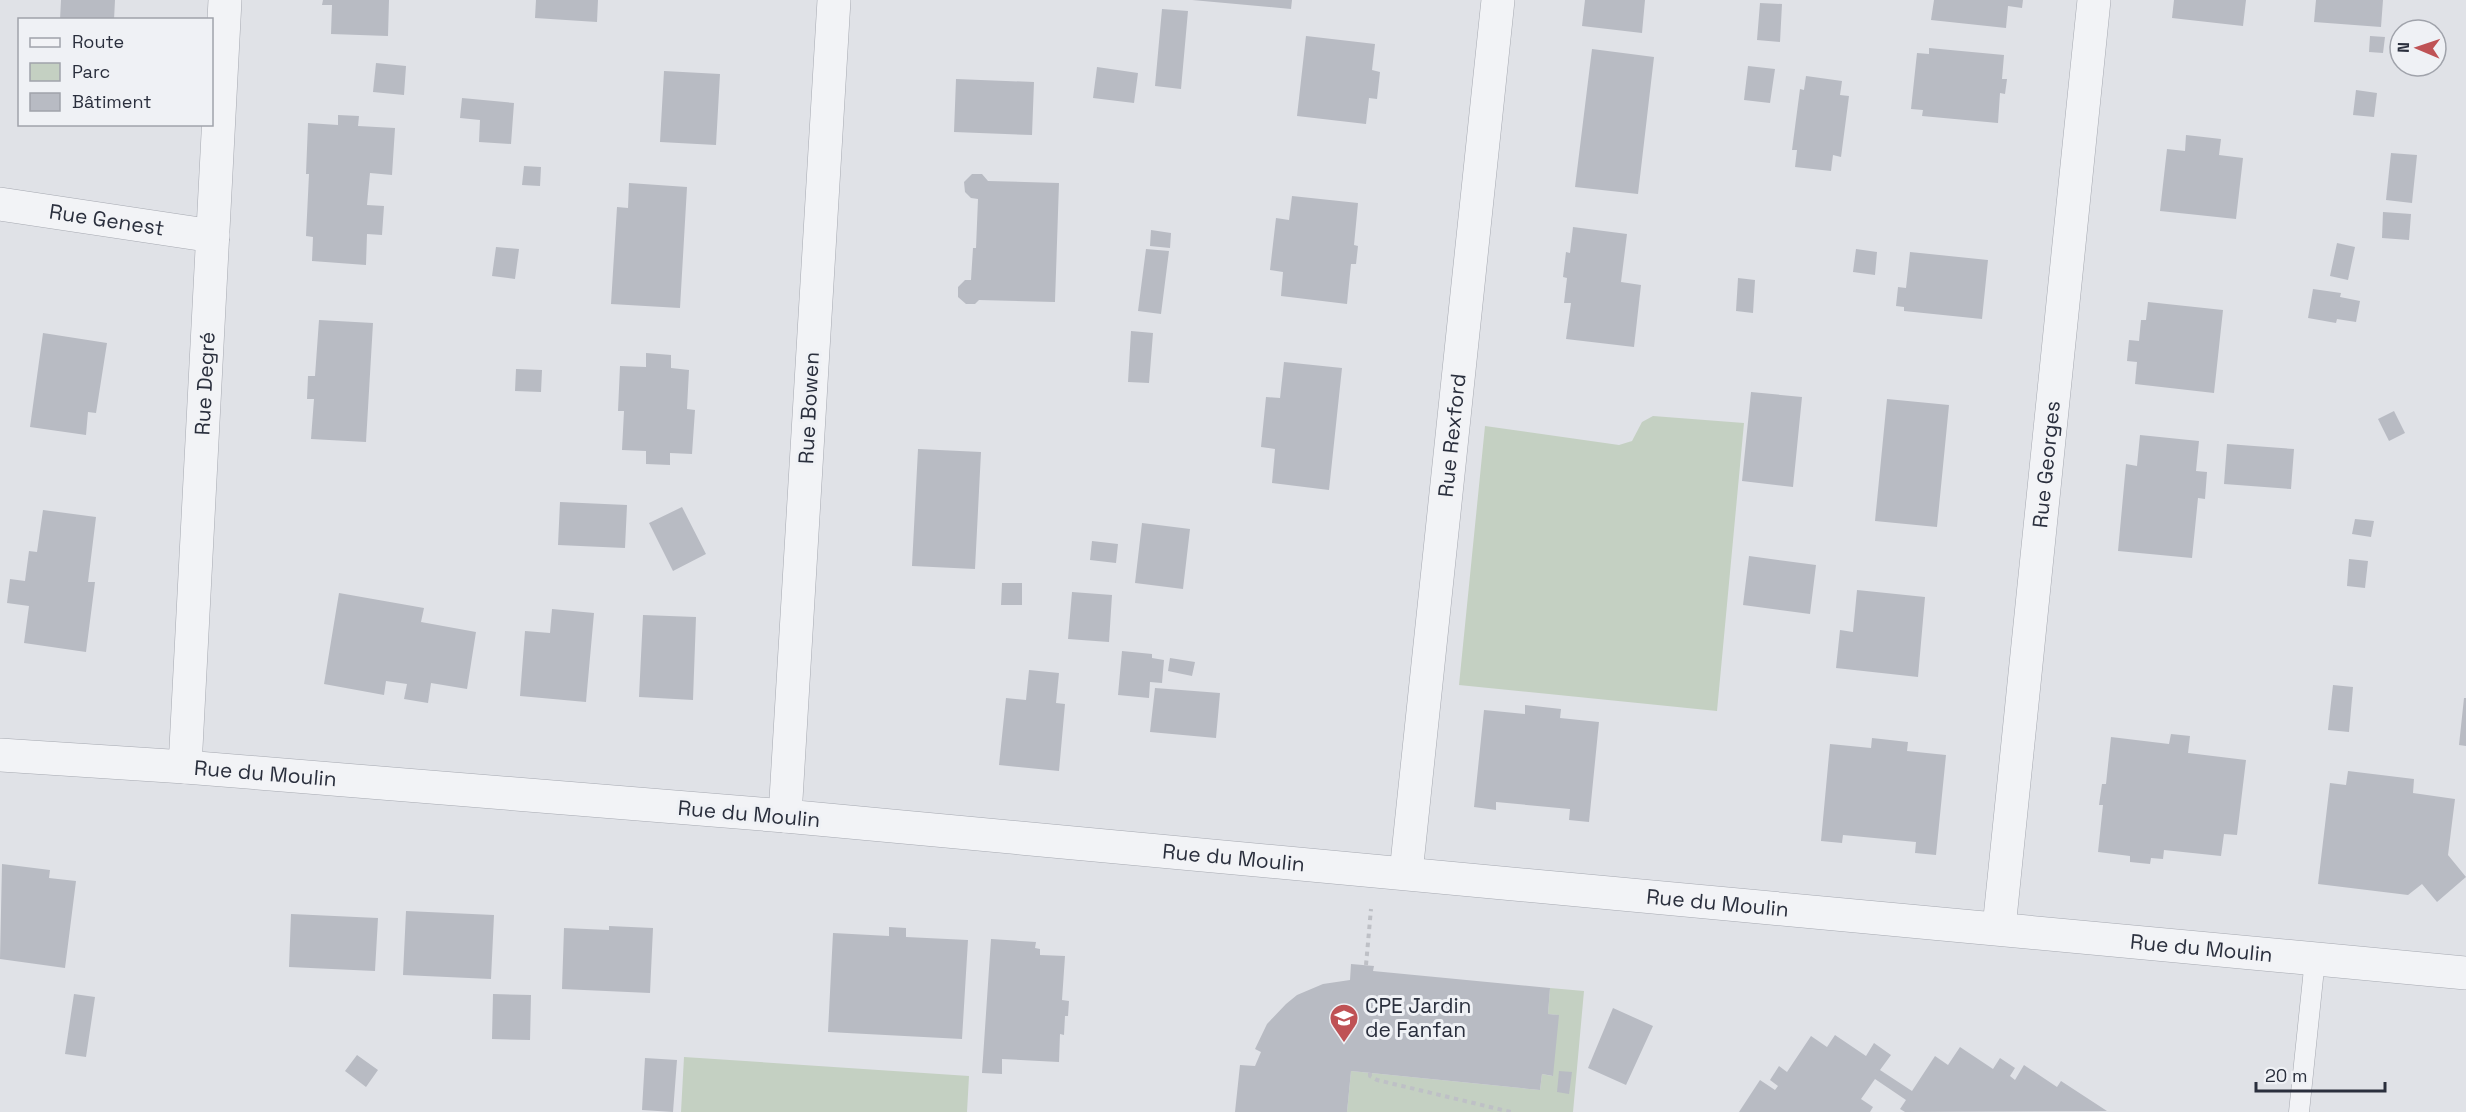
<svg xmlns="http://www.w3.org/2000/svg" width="2466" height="1112" font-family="'Space Grotesk',sans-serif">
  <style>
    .green { fill: #c4d0c2 }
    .building { fill: #b8bbc3 }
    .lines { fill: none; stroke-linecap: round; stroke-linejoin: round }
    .service-casing { stroke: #a6a9b1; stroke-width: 21 }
    .minor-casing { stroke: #a6a9b1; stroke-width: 34 }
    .tertiary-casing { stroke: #a6a9b1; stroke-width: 34 }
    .path { stroke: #bec0c6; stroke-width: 4; stroke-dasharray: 4.5 4.5; stroke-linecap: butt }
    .service { stroke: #f2f3f6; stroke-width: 20 }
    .minor { stroke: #f2f3f6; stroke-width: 33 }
    .tertiary { stroke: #f2f3f6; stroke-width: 33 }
    .labels { text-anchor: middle; stroke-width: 6; stroke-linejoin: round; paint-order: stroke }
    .street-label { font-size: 21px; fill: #2a2f3d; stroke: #eff1f5 }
    .poi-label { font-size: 21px; fill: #2a2f3d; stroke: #eff1f5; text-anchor: start }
  </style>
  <rect width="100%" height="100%" fill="#e0e2e7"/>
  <path class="green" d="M1653,416L1744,423L1717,711L1459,685L1485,426L1619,445L1632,441L1642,422Z
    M1550,988L1584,991L1573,1112H1347L1351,1071L1540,1090L1542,1074L1552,1076L1558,1015L1548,1014Z
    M684,1057L969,1076L967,1112H681Z"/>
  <path class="building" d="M61,0H115L114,20H60Z
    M323,0H389L388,36L331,34L332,5H322Z
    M536,0H598L597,22L535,18Z
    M1192,0H1292L1291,9Z
    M1585,0H1645L1642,33L1582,26Z
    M1934,0H2023L2022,8L2008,6L2006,28L1931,20Z
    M2174,0H2246L2243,26L2172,18Z
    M2316,0H2383L2381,27L2314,22Z
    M1760,3L1782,4L1780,42L1757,40Z
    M1162,9L1188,11L1181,89L1155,86Z
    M1306,36L1375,44L1372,70L1380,72L1377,99L1369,98L1366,124L1297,116Z
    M2370,36L2385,37L2383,53L2369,52Z
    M1929,48L2004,55L2002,79H2007L2005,94L2000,93L1998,123L1922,116L1923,110L1911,109L1917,53L1929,54Z
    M1592,49L1654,57L1638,194L1575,187Z
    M376,63L406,66L404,95L373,92Z
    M1748,66L1775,69L1770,103L1744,100Z
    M1097,67L1138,73L1134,103L1093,98Z
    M664,71L720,74L716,145L660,142Z
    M1806,76L1842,81L1840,95L1849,96L1841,157L1833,155L1831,171L1795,167L1797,150H1792L1800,89L1804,90Z
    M956,79L1034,82L1032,135L954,132Z
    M2356,90L2377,93L2374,117L2353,115Z
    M462,98L514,103L511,144L479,142L480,120L460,118Z
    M338,115L359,116L358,126L395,128L392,175L370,173L367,205L384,206L382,235L367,234L366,265L312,261L313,237L306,236L309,174H306L308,123L338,125Z
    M2186,135L2221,139L2219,155L2243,158L2236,219L2160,211L2167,149L2185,151Z
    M2391,153L2417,155L2412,203L2386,200Z
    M524,166L541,167L540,186L522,185Z
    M972,174H982L988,181L1059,183L1055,302L979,300L975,304H966L958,297V287L965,280H971L973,248H976L978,199L971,198L965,192L964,182Z
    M629,183L687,187L680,308L611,304L617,207L628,208Z
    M1292,196L1358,203L1354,245L1358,246L1356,264H1351L1347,304L1281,296L1283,272L1270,270L1276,218L1289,220Z
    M2383,212L2411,214L2409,240L2382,238Z
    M1573,227L1627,234L1621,282L1641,285L1634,347L1566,339L1571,303H1564L1567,278L1563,277L1566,252L1570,253Z
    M1151,230L1171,233L1170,248L1150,246Z
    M2337,243L2355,247L2348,280L2330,276Z
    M496,247L519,249L515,279L492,276Z
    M1146,249L1169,251L1161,314L1138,311Z
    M1856,249L1877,252L1875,275L1853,272Z
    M1910,252L1988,260L1982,319L1904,311V307L1896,306L1898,287L1906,288Z
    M1738,278L1755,280L1753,313L1736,311Z
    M2313,289L2341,293L2340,297L2360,301L2356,322L2337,319L2336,323L2308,318Z
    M2148,302L2223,310L2214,393L2135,384L2137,362L2127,361L2129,340L2139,341L2141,320H2146Z
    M319,320L373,323L366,442L311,439L314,399H307L308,376H315Z
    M1131,331L1153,333L1149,383L1128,382Z
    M43,333L107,343L96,413L88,412L86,435L30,427Z
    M646,353L671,355V368L689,370L687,409L695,410L692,454L670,453V465L646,464V451L622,450L624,411H618L620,366L646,367Z
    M1284,362L1342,368L1329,490L1272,483L1275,449L1261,447L1266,397L1280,398Z
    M516,369L542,370L541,392L515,391Z
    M1751,392L1802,397L1793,487L1742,481Z
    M1887,399L1949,405L1937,527L1875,521Z
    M2394,411L2405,433L2389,441L2378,419Z
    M2140,435L2199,441L2196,471L2207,472L2205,499L2198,498L2192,558L2118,551L2126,464L2137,466Z
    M2227,444L2294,449L2291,489L2224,484Z
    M918,449L981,452L975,569L912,566Z
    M560,502L627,505L625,548L558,545Z
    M682,507L706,554L673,571L649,523Z
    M43,510L96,517L88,582H95L86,652L24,643L29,606L7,603L10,579L25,581L29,551L37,552Z
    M2355,519L2374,521L2371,537L2352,534Z
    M1142,523L1190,529L1183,589L1135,583Z
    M1092,541L1118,544L1116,563L1090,560Z
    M1749,556L1816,565L1810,614L1743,605Z
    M2349,559L2368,561L2365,588L2347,586Z
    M1002,583H1022V605H1001Z
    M1857,590L1925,597L1918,677L1836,668L1840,630L1853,632Z
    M1072,592L1112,595L1109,642L1068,639Z
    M339,593L424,608L421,622L476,632L467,689L431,683L428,703L404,699L407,684L386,681L384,695L324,684Z
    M552,609L594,613L586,702L520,696L525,631L550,633Z
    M643,615L696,617L693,700L639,697Z
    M1122,651L1152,654V658L1164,660L1162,683L1150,682L1149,698L1118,695Z
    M1170,658L1195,662L1192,676L1168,671Z
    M1029,670L1059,673L1056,703L1065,704L1059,771L999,765L1006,698L1026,700Z
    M2333,685L2353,687L2349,732L2328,730Z
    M1155,688L1220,693L1216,738L1150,732Z
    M2464,698H2466V746L2459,745Z
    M1525,705L1561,709L1560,718L1599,722L1589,822L1569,820L1570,809L1496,802V810L1474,807L1484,710L1525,714Z
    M2171,734L2190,736L2188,753L2246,760L2237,835L2224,834L2221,856L2164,850L2163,859L2151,858L2150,864L2130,862V856L2098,852L2103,805H2099L2102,784H2106L2111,737L2169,744Z
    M1872,738L1908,742L1907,751L1946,755L1936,855L1915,853L1916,842L1843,835L1842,843L1821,841L1830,744L1871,748Z
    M2348,771L2414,779L2413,793L2455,799L2448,855L2466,877L2437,902L2422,884L2408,895L2318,884L2330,783L2346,785Z
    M2,864L50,870L49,878L76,881L65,968L0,959Z
    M406,911L494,915L491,979L403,975Z
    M291,914L378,918L375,971L289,967Z
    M609,926L653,928L650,993L562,989L564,928L609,930Z
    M889,927L906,928V937L968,940L962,1039L828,1032L833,933L889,936Z
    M991,939L1036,942L1035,948L1040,949V955L1065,956L1062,1000L1069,1001L1068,1016H1065L1064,1035L1060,1034L1059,1062L1002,1059V1074L982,1073Z
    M1351,964L1374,966L1373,971L1550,988L1548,1014L1559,1015L1553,1076L1542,1074L1540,1090L1351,1071L1347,1112H1235L1240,1065L1255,1066L1261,1052L1255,1049L1267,1024L1286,1004L1297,995L1323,984L1350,980Z
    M74,994L95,997L86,1057L65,1054Z
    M493,994L531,995L530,1040L492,1039Z
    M1613,1008L1653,1026L1626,1085L1588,1068Z
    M1835,1035L1866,1056L1874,1043L1891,1055L1880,1070L1912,1091L1935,1056L1948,1065L1960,1047L1993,1069L2000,1058L2015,1068L2010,1076L2015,1080L2024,1065L2057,1087L2061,1081L2107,1111L1905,1112L1900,1109L1906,1100L1875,1079L1861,1099L1873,1107L1870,1112H1739L1760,1080L1775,1090L1778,1086L1770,1080L1779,1066L1787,1072L1811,1036L1827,1047Z
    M357,1055L378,1070L366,1087L345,1071Z
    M645,1058L677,1060L673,1112L642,1110Z
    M1559,1071L1572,1072L1569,1094L1557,1092Z"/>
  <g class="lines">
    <g class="service-casing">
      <path id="service" d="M2299,1112L2315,959"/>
    </g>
    <g class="minor-casing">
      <g id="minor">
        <path id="s1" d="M0,204L213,236"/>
        <path id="s2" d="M0,755L185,767L785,816"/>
        <path id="s3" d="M185,767L225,0"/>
        <path id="s4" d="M1406,873L1498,0"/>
        <path id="s5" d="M1999,928L2094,0"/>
      </g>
    </g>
    <g class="tertiary-casing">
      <g id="tertiary">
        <path id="s6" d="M834,0L785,816L2466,973"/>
      </g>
    </g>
    <path class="path" d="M1366,965L1371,909
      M1370,1073V1076L1377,1080L1511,1112"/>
    <use href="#service" class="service"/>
    <use href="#minor" class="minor"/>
    <use href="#tertiary" class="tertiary"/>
  </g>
  <defs>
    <g id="school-pin" transform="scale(1.5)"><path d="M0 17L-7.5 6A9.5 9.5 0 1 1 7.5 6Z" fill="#bf5255" stroke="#eff1f5"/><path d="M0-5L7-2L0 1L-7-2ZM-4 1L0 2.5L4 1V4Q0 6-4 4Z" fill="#fff"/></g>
  </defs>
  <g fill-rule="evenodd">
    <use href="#school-pin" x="1344" y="1018"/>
  </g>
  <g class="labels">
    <g class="street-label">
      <text dy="7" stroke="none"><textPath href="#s1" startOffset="108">Rue Genest</textPath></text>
      <text dy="7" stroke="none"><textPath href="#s3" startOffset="384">Rue Degré</textPath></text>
      <text transform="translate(809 408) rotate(-87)" y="7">Rue Bowen</text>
      <text dy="7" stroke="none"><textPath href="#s4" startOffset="440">Rue Rexford</textPath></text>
      <text dy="7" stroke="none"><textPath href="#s5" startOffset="466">Rue Georges</textPath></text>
      <text dy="7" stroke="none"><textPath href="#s2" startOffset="266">Rue du Moulin</textPath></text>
      <text transform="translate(749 814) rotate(5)" y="7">Rue du Moulin</text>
      <text dy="7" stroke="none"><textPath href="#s6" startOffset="1268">Rue du Moulin</textPath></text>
      <text dy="7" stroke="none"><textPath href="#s6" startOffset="1754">Rue du Moulin</textPath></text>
      <text dy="7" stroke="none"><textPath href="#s6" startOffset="2240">Rue du Moulin</textPath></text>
    </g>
    <g class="poi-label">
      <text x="1365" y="1013">CPE Jardin<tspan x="1365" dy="24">de Fanfan</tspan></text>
    </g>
  </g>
  <rect x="18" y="18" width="195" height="108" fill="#eff1f5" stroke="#a0a3ab" stroke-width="1.5"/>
  <rect x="30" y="38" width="30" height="9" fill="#f2f3f6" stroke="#a0a3ab" stroke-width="1.5"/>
  <text x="72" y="48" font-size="18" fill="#2a2f3d">Route</text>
  <rect x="30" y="63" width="30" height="18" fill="#c4d0c2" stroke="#a0a3ab" stroke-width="1.5"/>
  <text x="72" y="78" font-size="18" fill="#2a2f3d">Parc</text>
  <rect x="30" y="93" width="30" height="18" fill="#b8bbc3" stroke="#a0a3ab" stroke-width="1.5"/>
  <text x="72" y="108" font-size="18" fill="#2a2f3d">Bâtiment</text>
  <g transform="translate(2418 48) rotate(272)"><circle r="28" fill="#eff1f5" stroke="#a0a3ab" stroke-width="1.5"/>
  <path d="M0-4.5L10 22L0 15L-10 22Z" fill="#bf5255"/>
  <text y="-9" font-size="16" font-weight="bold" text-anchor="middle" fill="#2a2f3d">N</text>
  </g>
  <path d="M2256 1082v9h129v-9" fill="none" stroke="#2a2f3d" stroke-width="3"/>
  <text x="2265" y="1082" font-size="18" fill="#2a2f3d" stroke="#eff1f5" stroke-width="4.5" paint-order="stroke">20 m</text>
</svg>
